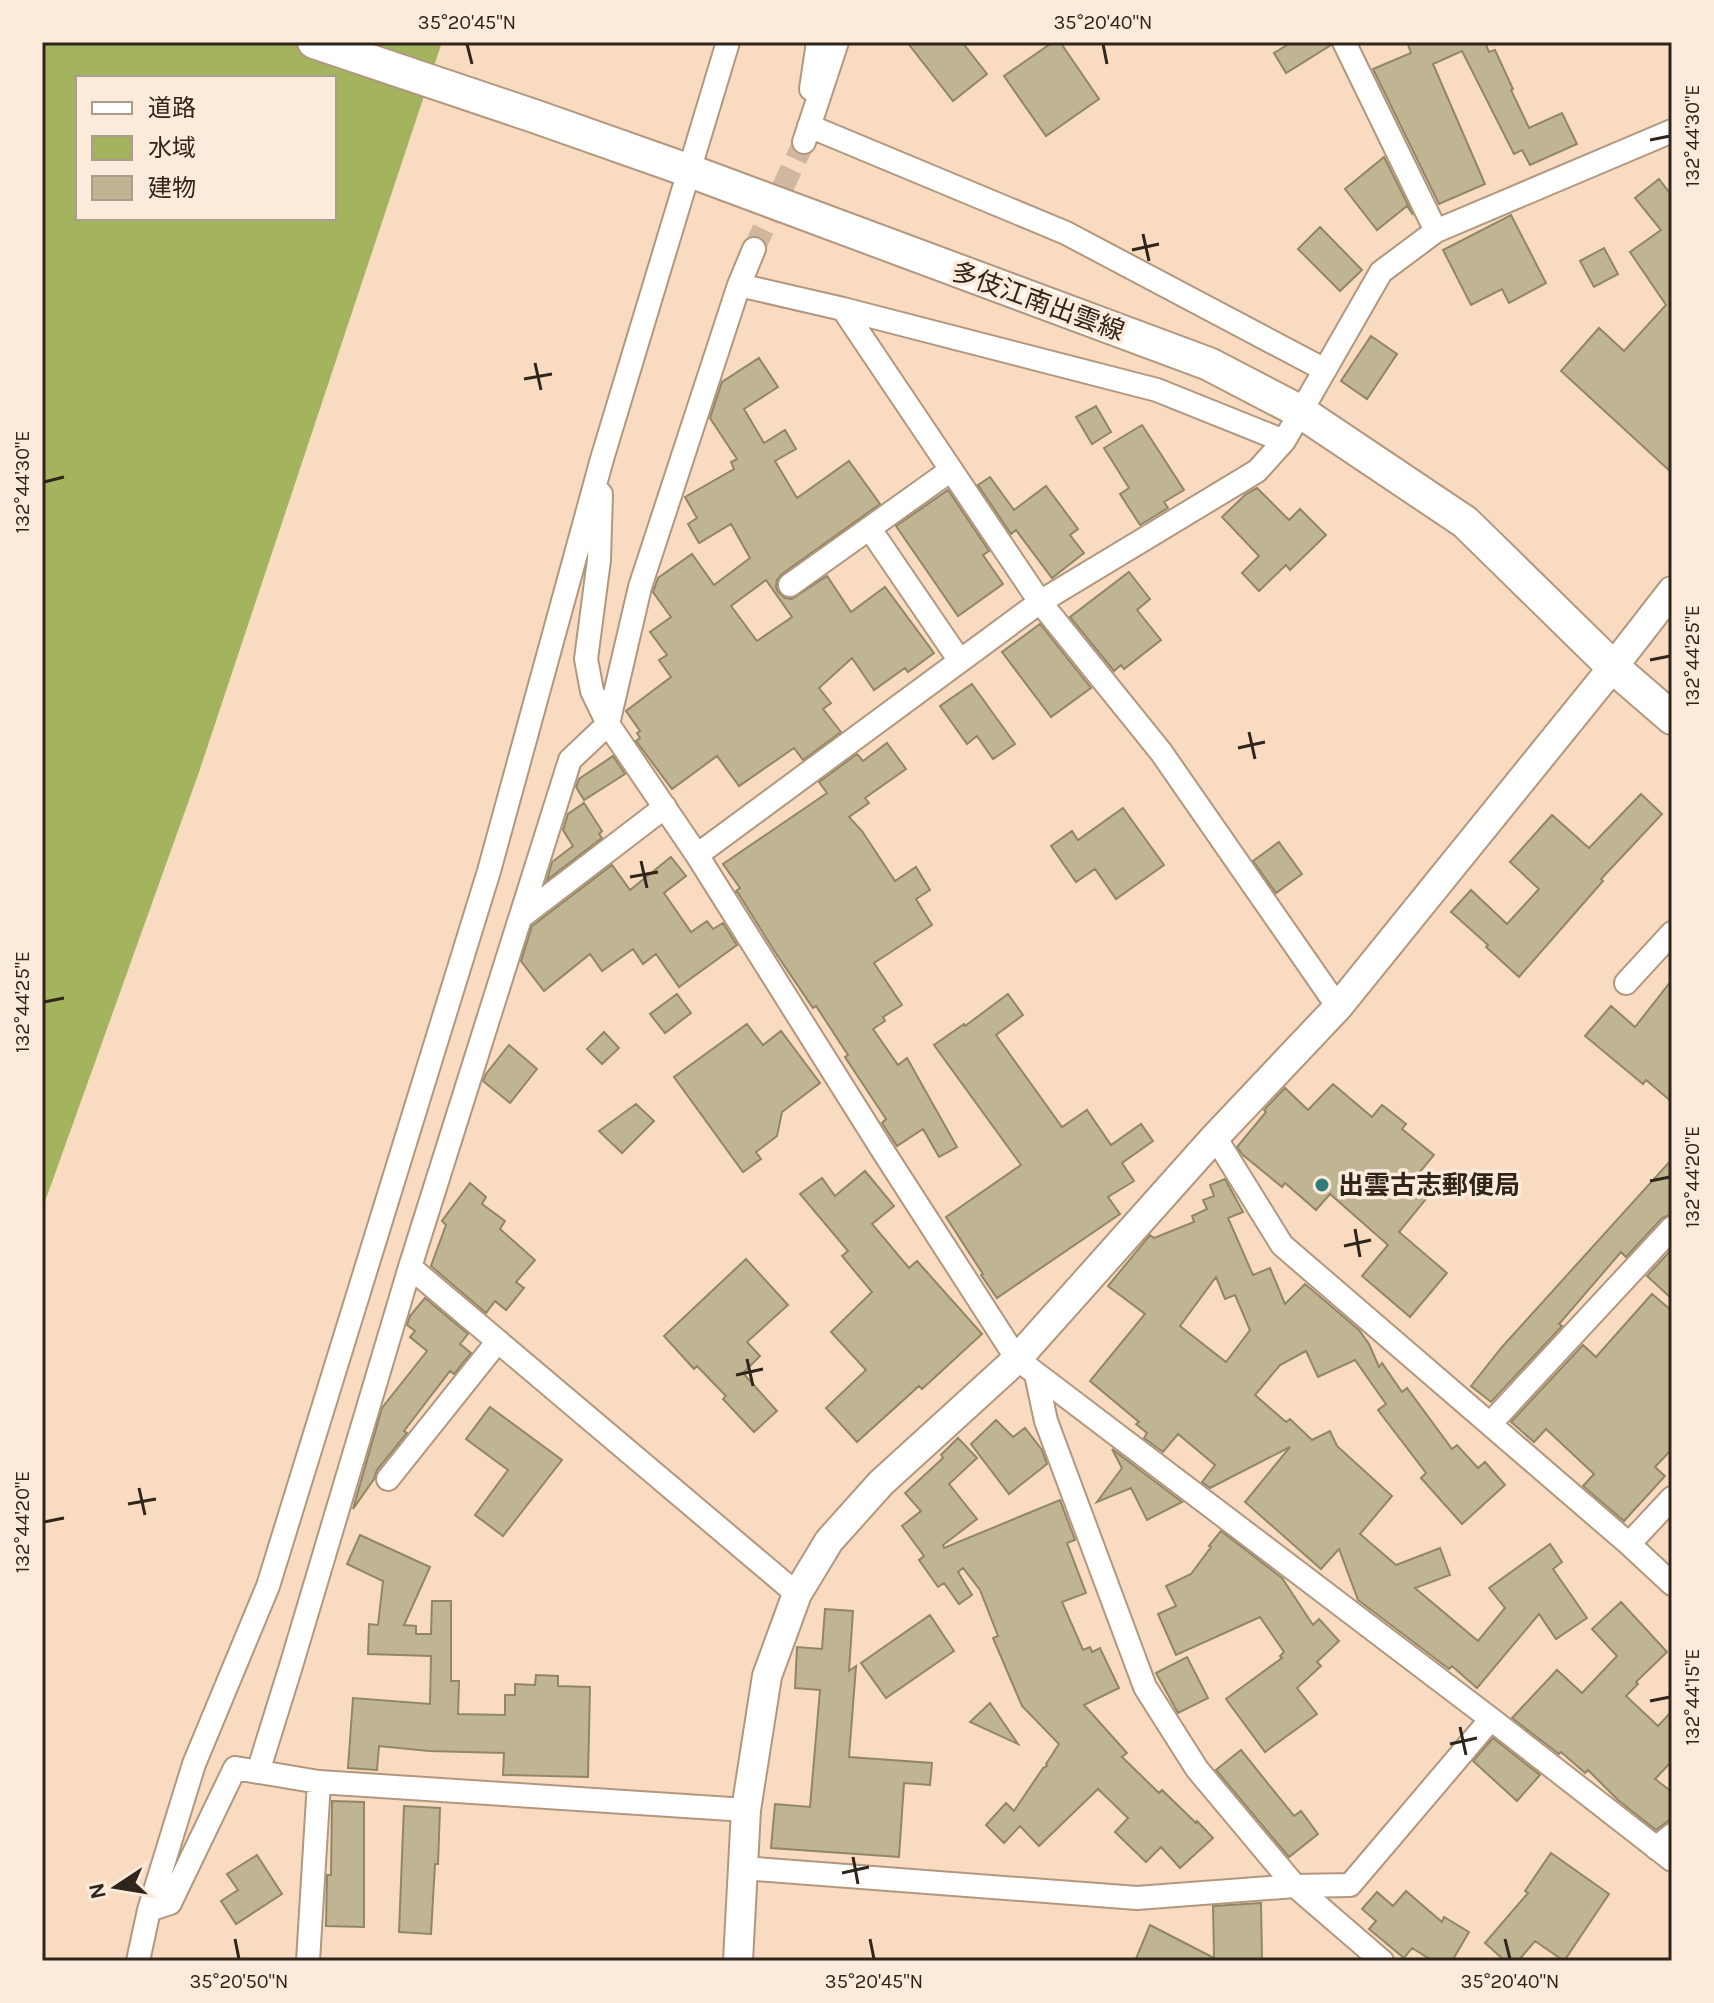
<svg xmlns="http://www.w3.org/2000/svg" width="1714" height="2003" font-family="Karla,'Noto Sans JP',sans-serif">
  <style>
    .water { fill: #a4b35d; fill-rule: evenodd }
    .building { fill: #c0b593; stroke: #918666; stroke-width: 2; fill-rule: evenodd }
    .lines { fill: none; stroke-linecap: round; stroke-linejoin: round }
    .minor-tunnel { stroke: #d0b79f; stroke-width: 22; stroke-dasharray: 22 11; stroke-linecap: butt }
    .minor-casing { stroke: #b2977e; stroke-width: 26 }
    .tertiary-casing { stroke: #b2977e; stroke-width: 32 }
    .secondary-casing { stroke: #b2977e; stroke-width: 36 }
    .minor { stroke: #fff; stroke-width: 22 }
    .tertiary { stroke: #fff; stroke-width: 28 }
    .secondary { stroke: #fff; stroke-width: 32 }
    .ticks { fill: none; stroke: #30251b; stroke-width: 3 }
    .poi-dot { fill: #327b7c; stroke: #fcebdb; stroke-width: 3 }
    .labels { text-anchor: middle; stroke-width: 7; stroke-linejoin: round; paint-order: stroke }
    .street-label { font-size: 26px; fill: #30251b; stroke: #fcebdb }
    .poi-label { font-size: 26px; font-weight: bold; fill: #30251b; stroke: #fcebdb; text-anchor: start }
    .neatline { fill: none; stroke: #30251b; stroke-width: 3 }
    .ticks-label { font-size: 20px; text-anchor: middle; fill: #30251b }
  </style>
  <rect width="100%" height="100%" fill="#f8dbc0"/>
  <path class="water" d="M42,42H442L198,775L42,1210ZM78,78H334V218H78Z"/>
  <path class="building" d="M907,42H962L987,74L953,101Z
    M1053,42H1060L1099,99L1046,136L1004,76Z
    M1292,42H1330L1331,45L1286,73L1274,53Z
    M1407,42H1485L1489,52L1495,50L1513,89L1511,90L1529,128L1562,113L1577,144L1530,165L1522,150L1514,154L1462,51L1433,64L1485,184L1439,204L1373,69L1411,53Z
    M1384,157L1413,215L1407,206L1377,230L1345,189Z
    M1659,179L1672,196V473L1561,371L1599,328L1624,351L1666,305L1630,252L1661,230L1635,198Z
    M1511,215L1546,283L1509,303L1502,289L1471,305L1443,250Z
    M1320,227L1362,270L1340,291L1298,249Z
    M1604,248L1618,274L1594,287L1580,261Z
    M1371,336L1397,354L1367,399L1341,381Z
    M759,358L778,387L744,409L764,443L785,430L796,449L775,461L797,498L849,461L880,504L782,574L777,580L776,587L778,592L785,598L792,599L827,576L851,612L885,587L934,653L908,672L905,668L874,690L852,658L819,688L831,703L823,709L841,732L803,760L794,748L739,786L717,756L672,789L636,741L640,738L637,733L640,731L626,711L671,677L659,660L667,655L650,632L671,617L653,592L658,578L692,554L714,585L750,558L731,524L699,543L688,524L697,518L685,497L734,469L731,462L737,459L710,418L722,382ZM766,580L792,617L757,641L731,606Z
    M1096,406L1111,432L1092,444L1076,417Z
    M1142,425L1184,490L1164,502L1168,508L1140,525L1120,494L1129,488L1104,448Z
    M990,477L1014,510L1046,486L1078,529L1070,535L1084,553L1052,578L1016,530L1011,534L978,485Z
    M1257,488L1289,520L1300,509L1326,535L1290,570L1286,565L1259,591L1242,573L1259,556L1222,517L1246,494Z
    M948,490L989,551L983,555L1003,584L958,616L896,526Z
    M1129,572L1150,599L1137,610L1161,640L1124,669L1121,665L1114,671L1070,617Z
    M1040,624L1091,688L1051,717L1002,652Z
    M972,684L1015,744L993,759L977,736L967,744L940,706Z
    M887,743L906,769L865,798L869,803L849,817L862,831L895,881L916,867L930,890L916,899L932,925L874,963L902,1005L883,1017L885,1021L873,1029L898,1065L907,1058L957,1147L939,1157L923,1129L897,1146L882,1123L886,1119L845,1057L848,1055L816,1006L813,1008L775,952L738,893L736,891L740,888L723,864L827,793L819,782L857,754L863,761Z
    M613,756L625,774L584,800L576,787L579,779Z
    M1641,794L1662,814L1601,879L1603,881L1519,977L1486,947L1488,945L1451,912L1471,890L1507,924L1539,889L1510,862L1552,815L1589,848Z
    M584,803L602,831L599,834L602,838L547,880L552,862L573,846L563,830L568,814Z
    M1123,808L1164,865L1116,899L1095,869L1076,882L1051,846L1072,831L1078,840Z
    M1279,842L1302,874L1276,893L1253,861Z
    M671,857L686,876L664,893L691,932L707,921L713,929L723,923L737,945L679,987L656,954L643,964L633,949L602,971L590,954L544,991L521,961L532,926L612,865L630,890Z
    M1672,980V1102L1646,1080L1643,1084L1585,1036L1611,1006L1635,1027Z
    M677,994L691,1013L665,1033L650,1014Z
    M1008,994L1023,1015L996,1035L1062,1127L1087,1110L1111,1145L1141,1124L1153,1141L1122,1163L1134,1181L1108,1197L1120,1214L997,1298L981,1275L983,1274L946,1217L1021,1165L934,1045L964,1024L965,1026Z
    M747,1024L763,1045L781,1031L820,1083L782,1112L777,1136L756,1152L761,1159L743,1172L674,1077Z
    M604,1032L619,1048L602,1064L587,1049Z
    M509,1045L537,1069L510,1103L483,1081L486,1074Z
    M1333,1084L1372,1117L1382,1105L1406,1124L1402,1129L1434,1155L1409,1185L1426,1199L1399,1232L1447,1273L1410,1317L1362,1276L1388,1245L1330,1194L1316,1210L1285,1183L1282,1187L1243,1155L1237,1147L1266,1112L1264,1110L1285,1088L1308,1110Z
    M636,1104L654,1121L622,1153L599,1131Z
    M1672,1159V1214L1662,1218L1626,1257L1621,1252L1559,1324L1562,1326L1491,1402L1471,1386L1502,1347Z
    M865,1171L894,1206L872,1224L909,1268L917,1261L982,1334L922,1389L919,1386L857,1442L826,1408L866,1370L831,1332L872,1292L842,1256L848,1251L800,1194L822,1178L835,1196Z
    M1225,1179L1243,1212L1228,1218L1253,1275L1270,1268L1285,1304L1305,1284L1359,1330L1369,1344L1379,1367L1382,1363L1402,1392L1407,1388L1452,1449L1457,1445L1478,1468L1485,1462L1505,1485L1462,1524L1421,1478L1426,1473L1378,1410L1386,1404L1355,1360L1318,1377L1306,1351L1280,1365L1255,1395L1286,1422L1290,1419L1312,1440L1330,1431L1337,1446L1392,1496L1360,1534L1396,1565L1440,1548L1450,1575L1415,1588L1478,1641L1505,1608L1489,1588L1550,1544L1562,1562L1553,1569L1587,1618L1556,1639L1539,1614L1477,1688L1452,1666L1449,1669L1358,1600L1339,1549L1321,1569L1245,1502L1290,1447L1210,1488L1202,1482L1215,1465L1178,1434L1163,1452L1144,1438L1147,1433L1136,1424L1139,1422L1090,1381L1145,1314L1108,1286L1150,1235L1154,1238L1194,1222L1192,1216L1207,1209L1203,1200L1214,1196L1210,1185ZM1216,1277L1225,1299L1235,1295L1250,1330L1226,1362L1180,1326Z
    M470,1183L486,1197L482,1204L505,1221L500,1229L535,1260L516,1282L524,1288L506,1310L495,1301L486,1313L431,1266L446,1225L442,1221Z
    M1672,1249V1299L1647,1276Z
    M746,1259L788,1305L747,1342L760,1356L743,1373L777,1411L754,1432L723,1399L726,1396L697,1366L694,1369L664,1336Z
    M1652,1294L1672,1311V1449L1655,1467L1665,1476L1624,1521L1583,1486L1594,1474L1546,1429L1534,1442L1511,1422L1583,1345L1596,1357Z
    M425,1298L468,1334L460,1344L471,1353L454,1374L450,1371L404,1431L407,1433L377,1470L374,1479L353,1509L382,1408L427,1351L410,1337L415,1331L407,1325L410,1316Z
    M490,1407L562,1460L503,1536L475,1515L508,1470L466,1439Z
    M996,1420L1013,1437L1025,1428L1042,1450L1047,1464L1009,1494L971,1444Z
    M958,1438L977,1458L949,1484L977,1519L943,1545L944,1548L1060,1500L1075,1540L1067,1543L1086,1593L1062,1602L1083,1650L1090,1647L1092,1652L1100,1648L1119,1688L1084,1705L1127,1753L1122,1757L1159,1793L1162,1790L1196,1823L1197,1821L1213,1838L1180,1868L1161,1847L1146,1862L1115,1832L1128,1818L1098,1789L1039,1846L1020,1826L1004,1843L986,1825L1006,1803L1014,1811L1043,1768L1047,1766L1046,1764L1059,1744L1022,1706L993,1638L998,1636L980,1590L963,1568L958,1572L972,1595L959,1604L944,1583L938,1587L919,1560L924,1556L902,1526L921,1511L905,1493L943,1458L941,1455Z
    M1112,1449L1182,1502L1147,1520L1131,1488L1097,1502L1122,1468Z
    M1221,1531L1282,1578L1313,1625L1319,1619L1339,1641L1317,1662L1321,1666L1297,1688L1317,1714L1265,1752L1226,1699L1282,1658L1280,1656L1284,1652L1260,1617L1176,1655L1158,1614L1176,1606L1166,1586L1191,1574L1211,1547L1209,1546Z
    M360,1535L430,1567L404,1625L416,1626V1634H431L432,1601H451V1681H459L458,1714L505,1715V1695H515V1684L535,1685L536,1675L558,1676V1686L590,1687L588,1777L503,1775L504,1753L429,1751L379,1746L377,1770L348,1768L353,1698L430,1704L431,1656L368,1654L369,1624L378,1625L383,1581L347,1564Z
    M1621,1602L1667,1652L1636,1682L1638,1684L1626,1696L1658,1726L1672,1711V1761L1655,1779L1672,1792V1818L1656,1830L1618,1800L1588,1770L1585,1773L1561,1752L1559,1754L1512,1718L1557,1670L1582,1693L1617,1656L1592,1629Z
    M825,1609L853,1611L849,1671L856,1666L849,1757L932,1763L930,1785L904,1783L899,1857L771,1848L775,1804L810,1807L820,1690L795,1688L797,1647L822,1649Z
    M930,1615L954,1651L886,1698L861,1663Z
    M1187,1657L1208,1698L1178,1713L1156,1673Z
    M990,1703L1018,1744L970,1722Z
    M1493,1738L1540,1775L1517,1801L1473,1761Z
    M1241,1750L1294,1816L1301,1811L1318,1834L1289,1857L1216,1770Z
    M332,1801L364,1802V1927L326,1926L327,1875H331Z
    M404,1806L440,1808L438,1864H435L431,1934L399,1932Z
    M1551,1853L1609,1894L1564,1961L1535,1941L1518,1961H1505L1485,1943L1528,1893L1525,1891Z
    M257,1855L282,1894L236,1924L221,1901L238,1890L227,1874Z
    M1406,1891L1442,1922L1444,1917L1469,1932L1452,1961H1433L1412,1948L1404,1958L1369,1929L1376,1921L1362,1909L1377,1892L1393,1906Z
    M1261,1903L1262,1961H1135L1150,1925L1214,1958L1213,1906Z"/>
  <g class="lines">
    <path class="minor-tunnel" d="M754,249L804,142"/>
    <g class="minor-casing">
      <path id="minor" d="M1344,42L1436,231
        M811,89L818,42
        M809,126L1066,233L1325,370
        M804,142L837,42
        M754,249L739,285L640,587L608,724L570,760L410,1267L797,1594
        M739,285L843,309L1040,602L1161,752L1338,1007
        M843,309L1157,390L1284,441
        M601,494L599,560L586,659L592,691L608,724L697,855L883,1151L1017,1359L1491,1719L1672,1860
        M870,529L960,661
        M790,585L951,470
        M697,855L1040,602L1257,471L1284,441L1381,272L1436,231L1672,131
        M521,917L665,807
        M1626,983L1672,933
        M1215,1137L1282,1245L1629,1544L1672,1584
        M1036,1374L1046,1421L1145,1687L1197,1769L1295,1886L1382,1961
        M1490,1424L1672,1228
        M388,1479L498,1341
        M1629,1544L1672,1498
        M258,1772L291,1666L410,1267
        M1656,1848L1672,1835
        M743,1868L1137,1898L1295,1886L1350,1885L1491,1719
        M149,1910L170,1903L235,1768L319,1782L746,1810
        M138,1961L149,1910L194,1764L268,1586L489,871L602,459L728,42
        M308,1961L319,1782"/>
    </g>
    <g class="tertiary-casing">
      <path id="tertiary" d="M738,1961L746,1810L767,1676L797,1594L829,1541L881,1483L1017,1359L1215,1137L1338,1007L1613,667L1672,591"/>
    </g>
    <g class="secondary-casing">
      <path id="secondary" d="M314,42L534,116L690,171L1209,364L1301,412L1465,522L1613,667L1672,718"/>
    </g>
    <use href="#minor" class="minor"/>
    <use href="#tertiary" class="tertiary"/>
    <use href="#secondary" class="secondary"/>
  </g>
  <path class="ticks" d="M467,44L472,64M1103,44L1107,64M1650,140L1670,136M1143,234L1149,261M1132,250L1159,244M535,363L541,390M524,379L552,374M44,482L64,477M1650,660L1670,656M1249,732L1255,759M1238,748L1265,742M641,861L647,888M630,877L658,872M44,1002L64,998M1650,1181L1670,1177M1355,1229L1360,1257M1344,1246L1371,1240M747,1359L753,1386M736,1375L763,1369M139,1488L145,1515M128,1504L156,1499M44,1522L64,1518M1650,1701L1670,1697M1460,1727L1466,1755M1450,1744L1477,1738M853,1857L858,1884M842,1873L869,1867M235,1939L239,1959M870,1939L874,1959M1505,1939L1510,1959"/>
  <circle class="poi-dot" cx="1322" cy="1185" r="8"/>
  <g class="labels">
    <g class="street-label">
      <text transform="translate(1038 301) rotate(20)" y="9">多伎江南出雲線</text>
    </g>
    <g class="poi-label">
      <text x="1338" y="1194">出雲古志郵便局</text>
    </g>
  </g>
  <rect width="1714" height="2003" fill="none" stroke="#fcebdb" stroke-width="88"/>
  <rect x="76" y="76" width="260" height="144" fill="#fcebdb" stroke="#aa9c8e" stroke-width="2"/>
  <rect x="92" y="102" width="40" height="12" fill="#ffffff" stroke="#aa9c8e" stroke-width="2"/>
  <text x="148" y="116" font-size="24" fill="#30251b">道路</text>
  <rect x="92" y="136" width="40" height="24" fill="#a4b35d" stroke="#aa9c8e" stroke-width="2"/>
  <text x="148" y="156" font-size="24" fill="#30251b">水域</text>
  <rect x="92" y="176" width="40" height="24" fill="#c0b593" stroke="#aa9c8e" stroke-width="2"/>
  <text x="148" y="196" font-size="24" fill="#30251b">建物</text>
  <g transform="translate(116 1887) rotate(258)" stroke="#fcebdb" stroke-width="6" paint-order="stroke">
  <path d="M0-6L14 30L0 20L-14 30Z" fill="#30251b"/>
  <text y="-12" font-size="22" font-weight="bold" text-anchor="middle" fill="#30251b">N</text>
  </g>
  <rect x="44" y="44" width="1626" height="1915" class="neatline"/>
  <g class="ticks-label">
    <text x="467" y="29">35°20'45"N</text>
    <text x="1103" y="29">35°20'40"N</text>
    <text transform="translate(1692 136) rotate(-90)" y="7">132°44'30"E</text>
    <text transform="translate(22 482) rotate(-90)" y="7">132°44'30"E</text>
    <text transform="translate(1692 656) rotate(-90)" y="7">132°44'25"E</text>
    <text transform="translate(22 1002) rotate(-90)" y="7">132°44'25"E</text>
    <text transform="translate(1692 1177) rotate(-90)" y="7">132°44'20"E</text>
    <text transform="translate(22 1522) rotate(-90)" y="7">132°44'20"E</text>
    <text transform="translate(1692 1697) rotate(-90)" y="7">132°44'15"E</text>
    <text x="239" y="1988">35°20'50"N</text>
    <text x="874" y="1988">35°20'45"N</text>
    <text x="1510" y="1988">35°20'40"N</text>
  </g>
</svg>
